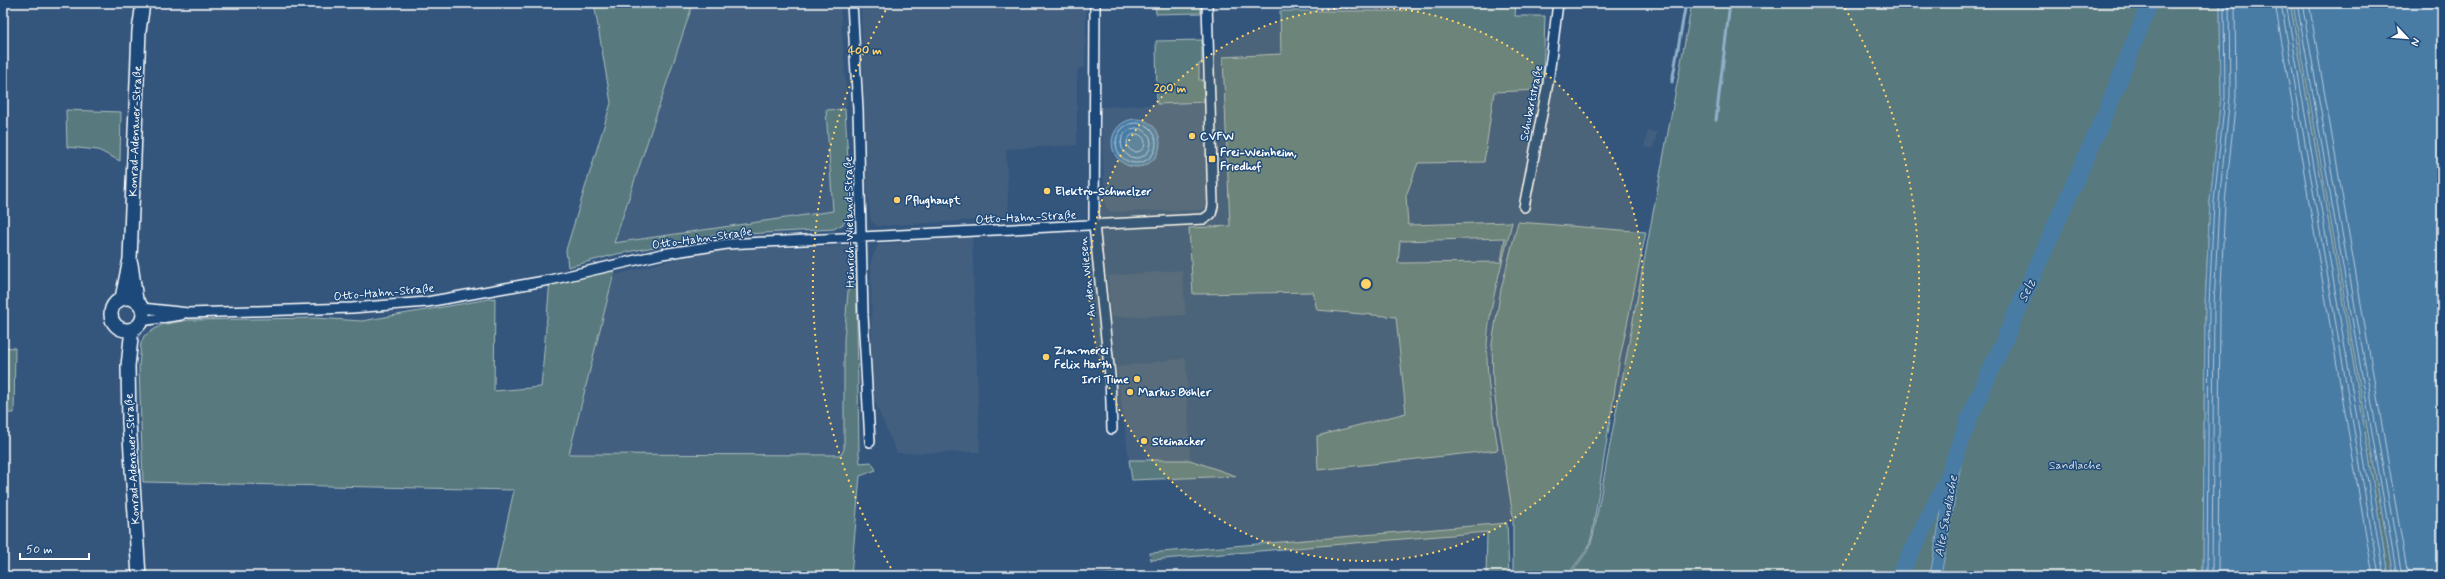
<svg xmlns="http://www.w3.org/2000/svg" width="2445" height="579" font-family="Mynerve,sans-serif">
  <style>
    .built { fill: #435f7f }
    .green { fill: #587a7e; stroke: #acbcbe; fill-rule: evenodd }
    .water { fill: #487ba5; stroke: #91b0c9 }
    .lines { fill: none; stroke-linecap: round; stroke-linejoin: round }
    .shore { stroke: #b6cadb; stroke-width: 1 }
    .stream { stroke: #91b0c9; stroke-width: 3 }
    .river { stroke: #487ba5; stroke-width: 17 }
    .minor-casing { stroke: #fff; stroke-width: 12 }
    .secondary-casing { stroke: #fff; stroke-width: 16 }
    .minor { stroke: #1f4a7a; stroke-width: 9 }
    .secondary { stroke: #1f4a7a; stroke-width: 13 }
    .ring { fill: none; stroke: #ffd166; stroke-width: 2; stroke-dasharray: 2 4 }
    .poi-dot { fill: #ffd166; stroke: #1f4a7a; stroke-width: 1.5 }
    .labels { text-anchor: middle; stroke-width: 3; stroke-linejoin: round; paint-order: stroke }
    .street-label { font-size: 12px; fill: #fff; stroke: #1f4a7a }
    .poi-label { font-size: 12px; font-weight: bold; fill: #fff; stroke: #1f4a7a; text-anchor: start }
    .park-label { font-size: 12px; fill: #d5dedf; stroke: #1f4a7a }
    .water-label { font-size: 13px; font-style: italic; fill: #d1dee8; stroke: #1f4a7a }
    .centre { fill: #ffd166; stroke: #1f4a7a; stroke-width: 2 }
    .ring-label { font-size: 12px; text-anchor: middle; font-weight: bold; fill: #ffd166; stroke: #1f4a7a; stroke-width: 3; stroke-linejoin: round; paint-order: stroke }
  </style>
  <rect width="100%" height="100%" fill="#34567d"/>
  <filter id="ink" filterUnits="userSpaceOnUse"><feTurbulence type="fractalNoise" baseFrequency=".025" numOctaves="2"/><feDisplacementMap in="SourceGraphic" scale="8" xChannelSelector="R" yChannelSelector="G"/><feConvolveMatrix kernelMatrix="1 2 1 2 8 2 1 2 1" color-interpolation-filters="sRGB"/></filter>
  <g filter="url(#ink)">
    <path class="built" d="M693,3H840L847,105L845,109L826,110L833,211L613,243Z
      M861,3H1086L1085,68L1078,69L1077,78V145L1006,149L1009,218L878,226L871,221L867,191Z
      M1204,102L1207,205L1200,210L1110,212L1105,205L1101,107Z
      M1648,131L1657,132L1653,149L1644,147Z
      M972,237L980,452L897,453L872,396L871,260L879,244Z
      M849,246L851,255L844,340V449L841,455L569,454L612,276L694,254L721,250Z
      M1182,270L1186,315L1111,317L1108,276Z
      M1186,358L1190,460H1129L1117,367Z"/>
    <path class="green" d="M594,3H693L614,243L833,211L826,110L845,109L851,212L843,224L834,229L711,236L617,254L568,267L566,250L611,103Z
      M1155,3H1200L1201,13L1156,14Z
      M1403,3H1516L1515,16H1545L1543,79H1540V90L1494,92L1484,162L1418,163L1406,196L1408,225L1512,222C1503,262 1489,304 1487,344C1486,380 1493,415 1498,450L1318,470L1317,436L1406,413L1396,317L1317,310L1313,292L1193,294L1189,228L1230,226L1223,57L1281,54L1280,11H1403ZM1505,238L1501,262L1398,263L1400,241Z
      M1692,3H2220L2221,96L2210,202L2205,305L2203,576H1569L1589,549L1593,536Z
      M2290,3H2293L2306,74L2393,576H2388L2360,402Z
      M1202,40V64H1199V80H1203L1204,102L1157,104L1156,41Z
      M66,110L121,112L120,161L98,150L67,147Z
      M1518,222L1646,232L1619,363L1592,535L1588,548L1567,576H1513V517L1493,385L1492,344L1501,289Z
      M849,246L856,253L859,453L860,463L871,462L876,470L860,476L851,576H481L483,572H496L514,490L143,482L139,367L141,343L144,336L161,325L188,320L316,318L362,321L495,298L494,391L541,387L550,280L616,265L569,454L841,455L844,449V340L851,255Z
      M3,347L15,348L14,413H3Z
      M1129,460H1190L1236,476L1132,480Z
      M1507,523L1509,576H1486L1487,532L1151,560L1150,553Z
      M1133,573V576H1073Z"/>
    <path class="water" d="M2220,3H2290L2360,402L2388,576H2203L2205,305L2210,202L2221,96Z
      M2293,3H2442V576H2393Z
      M1112 143a24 24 0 1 1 48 0a24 24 0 1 1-48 0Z
      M1969,419L1941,576H1930L1946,483Z"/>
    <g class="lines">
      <path class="shore" d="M2275,3L2373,576
        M2281,3L2379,576
        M2286,3L2384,576
        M2297,3L2397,576
        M2302,3L2402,576
        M2309,3L2408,576
        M1116 143a20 20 0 1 1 40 0a20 20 0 1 1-40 0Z
        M1121 143a15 15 0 1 1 30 0a15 15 0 1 1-30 0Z
        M1127 143a9 9 0 1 1 18 0a9 9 0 1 1-18 0Z
        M2207,576L2209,306L2214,202L2225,97L2224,3
        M2212,576L2214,306L2219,202L2230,97L2229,3
        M2218,576L2220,306L2225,203L2236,97L2235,3"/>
      <path class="stream" d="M1672,82L1686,3
        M1716,120L1730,3"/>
      <path class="river" d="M1899,576L1946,483L1969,419L2107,110L2150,3"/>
      <g class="minor-casing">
        <path id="minor" d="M852,3L858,109L863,315L870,442
          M1095,3L1094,225L1110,376L1112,429
          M1524,207L1548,83L1558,3
          M142,308L188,313L352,308L427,302L550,280L662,254L727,244L1204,219L1211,214L1213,206L1207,3
          M141,321L181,315"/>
      </g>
      <g class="secondary-casing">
        <path id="secondary" d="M131,264L136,300
          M111 314a16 16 0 1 1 32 0a16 16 0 1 1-32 0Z
          M122,298L130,259L139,31L143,3
          M132,329L128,366L129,422L139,576"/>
      </g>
      <use href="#minor" class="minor"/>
      <use href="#secondary" class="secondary"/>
    </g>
  </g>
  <circle cx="1366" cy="284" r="277" fill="#ffd166" fill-opacity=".12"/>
  <g class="ring">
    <circle cx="1366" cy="284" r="277"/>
    <path d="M894 573A553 553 0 0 1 890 3M1842 3A553 553 0 0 1 1838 573"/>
  </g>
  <g class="poi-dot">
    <circle cx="1192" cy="136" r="4"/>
    <rect x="1208" y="155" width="8" height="8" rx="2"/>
    <circle cx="1047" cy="191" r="4"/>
    <circle cx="897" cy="200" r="4"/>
    <circle cx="1046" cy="357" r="4"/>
    <circle cx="1137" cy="379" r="4"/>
    <circle cx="1130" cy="392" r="4"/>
    <circle cx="1144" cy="441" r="4"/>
  </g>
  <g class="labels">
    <g class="street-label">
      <text transform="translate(1531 103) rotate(-79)" y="4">Schubertstraße</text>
      <text transform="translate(135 131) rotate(-88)" y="4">Konrad-Adenauer-Straße</text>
      <text transform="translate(1026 217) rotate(-3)" y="4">Otto-Hahn-Straße</text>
      <text transform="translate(849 222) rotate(-91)" y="4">Heinrich-Wieland-Straße</text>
      <text transform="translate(702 238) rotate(-8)" y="4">Otto-Hahn-Straße</text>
      <text transform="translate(1087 277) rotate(-96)" y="4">An den Wiesen</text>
      <text transform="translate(384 292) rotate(-5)" y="4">Otto-Hahn-Straße</text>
      <text transform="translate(132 459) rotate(-93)" y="4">Konrad-Adenauer-Straße</text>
    </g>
    <g class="poi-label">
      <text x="1200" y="140">CVFW</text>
      <text x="1220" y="156">Frei-Weinheim,<tspan x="1220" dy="14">Friedhof</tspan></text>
      <text x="1055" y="195">Elektro-Schmelzer</text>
      <text x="905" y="204">Pflughaupt</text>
      <text x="1054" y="354">Zimmerei<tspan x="1054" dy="14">Felix Harth</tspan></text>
      <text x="1129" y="383" text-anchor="end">Irri Time</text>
      <text x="1138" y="396">Markus Böhler</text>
      <text x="1152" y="445">Steinacker</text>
    </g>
    <g class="park-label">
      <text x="2075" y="469">Sandlache</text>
    </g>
    <g class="water-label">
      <text transform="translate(2026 290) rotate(-66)" y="5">Selz</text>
      <text transform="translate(1945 516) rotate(-80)" y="5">Alte Sandlache</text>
    </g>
  </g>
  <circle cx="1366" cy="284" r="6" class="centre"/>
  <g class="ring-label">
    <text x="865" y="54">400 m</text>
    <text x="1170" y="92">200 m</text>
  </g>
  <rect width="2445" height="579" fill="none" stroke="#1f4a7a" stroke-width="16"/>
  <rect x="8" y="8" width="2429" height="563" fill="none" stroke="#fff" stroke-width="1.5" filter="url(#ink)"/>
  <g transform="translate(2407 38) rotate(116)" stroke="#1f4a7a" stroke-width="3" paint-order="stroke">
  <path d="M0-3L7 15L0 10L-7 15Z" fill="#ffffff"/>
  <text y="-6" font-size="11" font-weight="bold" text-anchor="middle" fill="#ffffff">N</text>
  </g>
  <path d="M20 553v6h69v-6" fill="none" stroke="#ffffff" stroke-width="2"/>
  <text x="26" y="553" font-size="12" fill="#ffffff" stroke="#1f4a7a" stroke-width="3" paint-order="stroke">50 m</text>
</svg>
